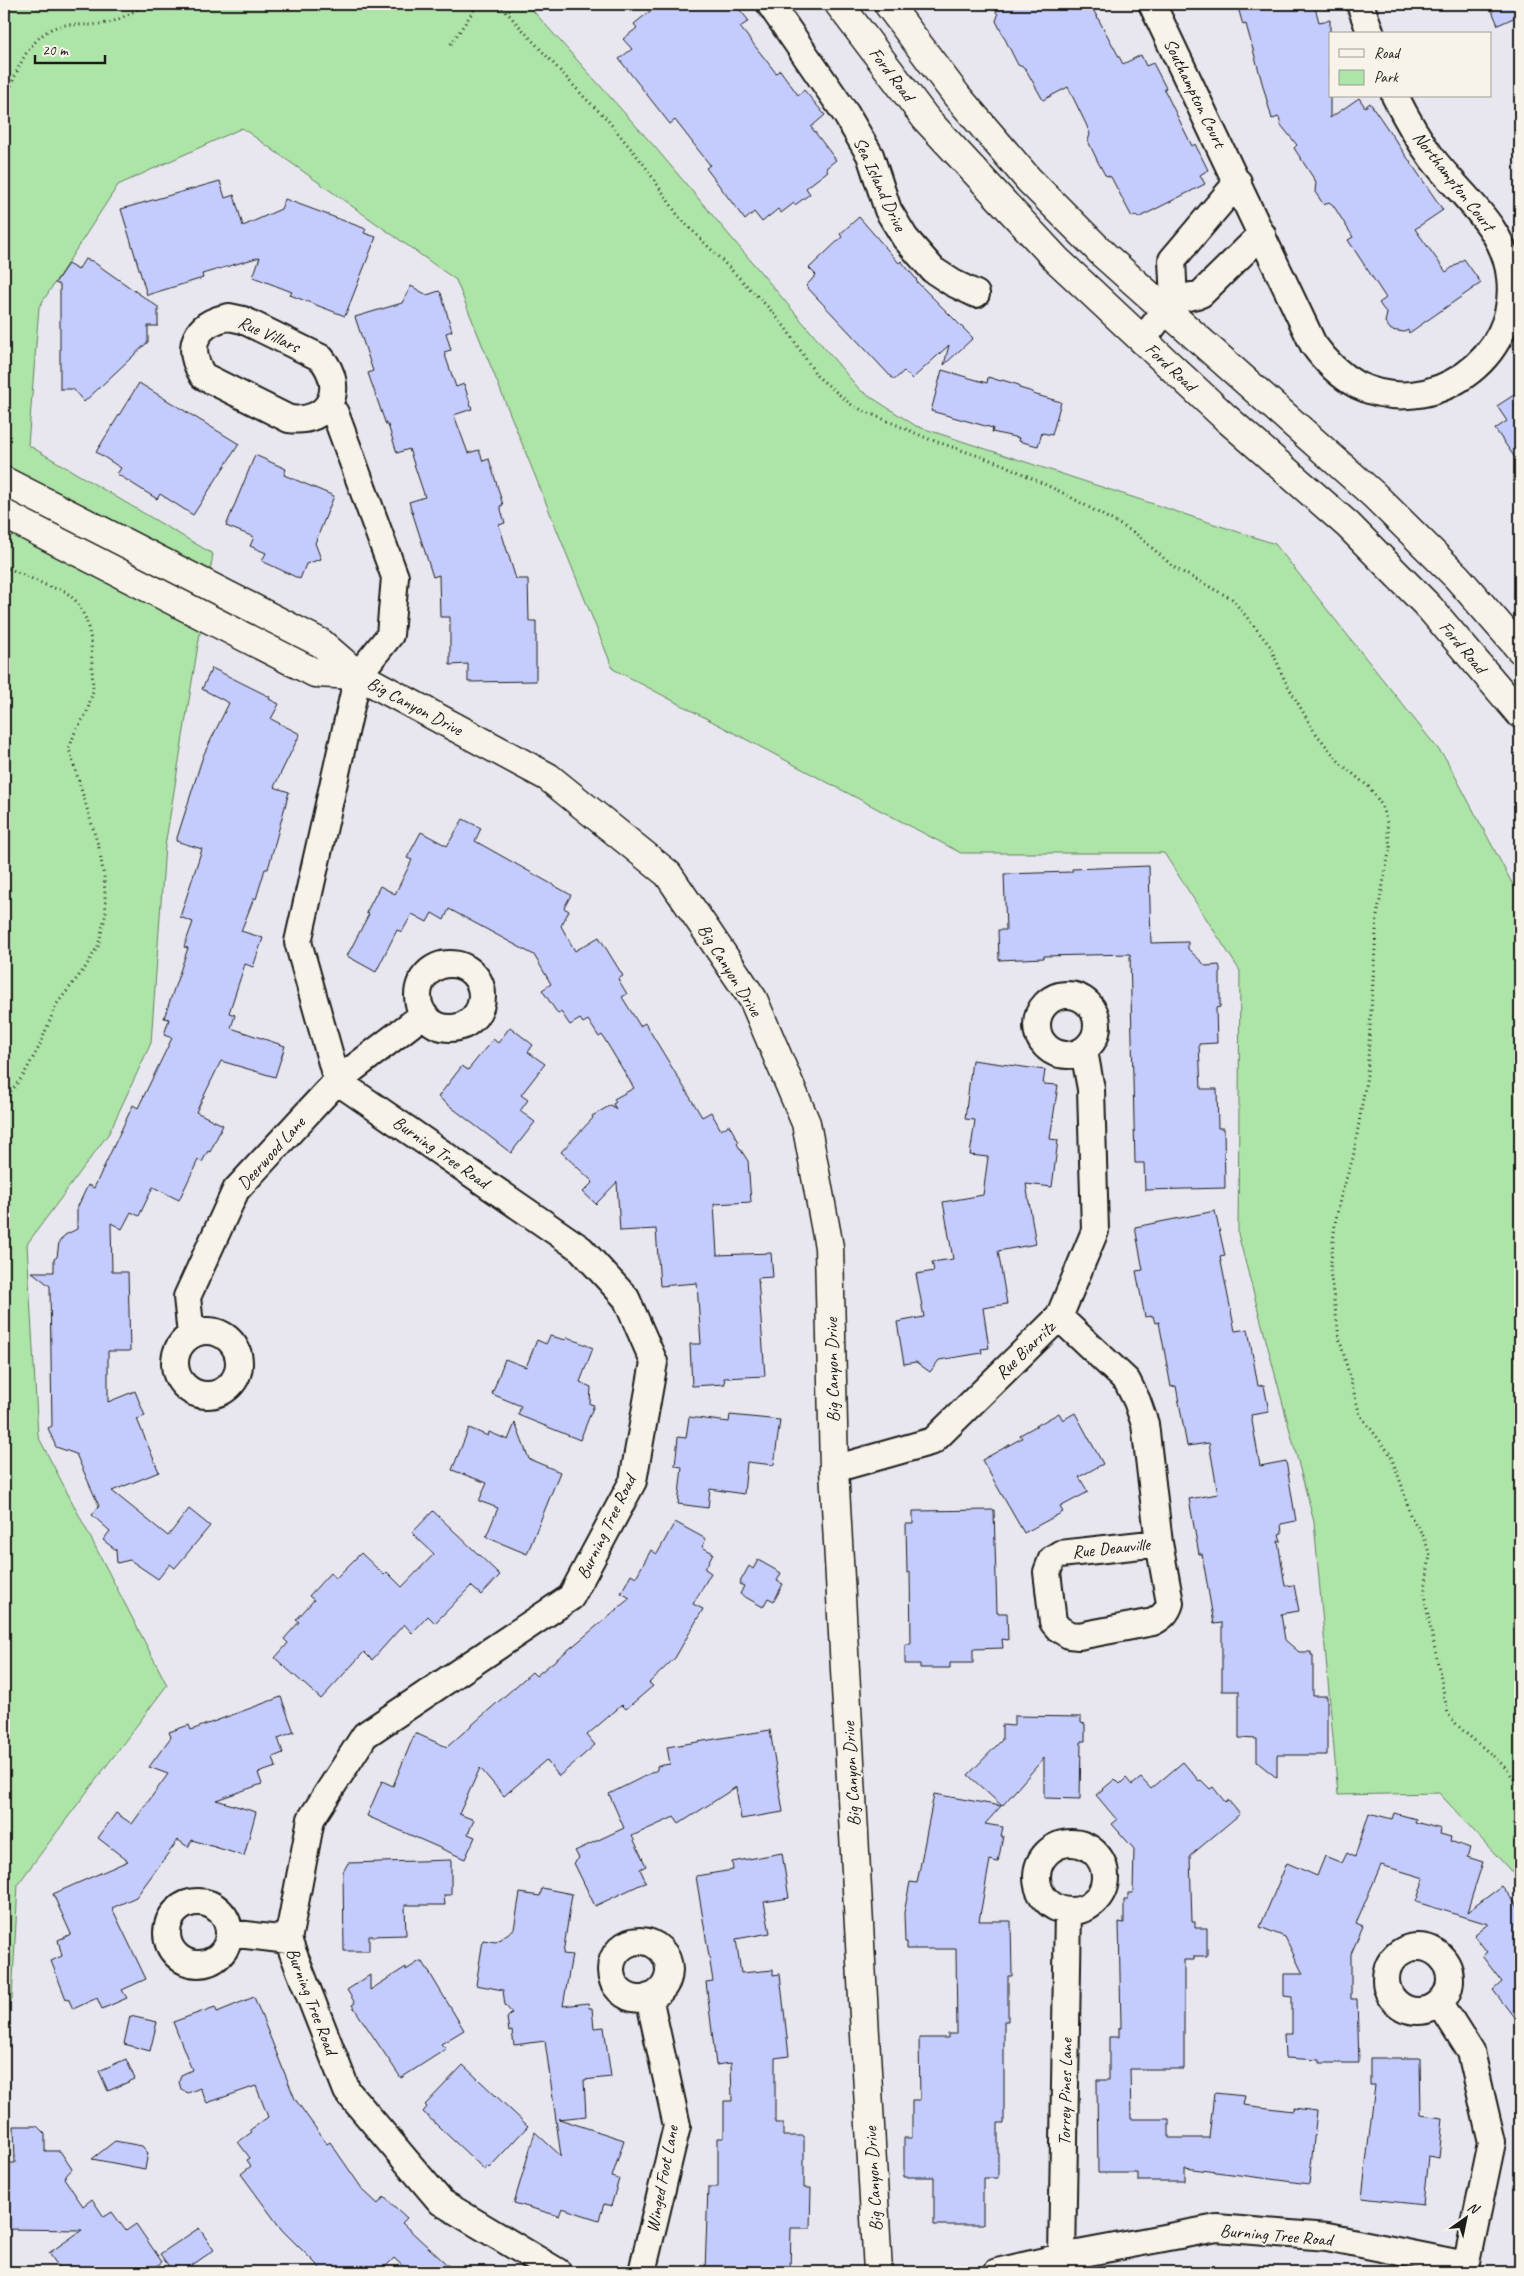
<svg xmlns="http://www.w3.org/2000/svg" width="1524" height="2276" font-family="Caveat,sans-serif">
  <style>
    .green { fill: #ade4a7; stroke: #648062 }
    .building { fill: #c4ccfe; stroke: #1c1c1c }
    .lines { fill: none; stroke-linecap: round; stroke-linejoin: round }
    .street-casing { stroke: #1c1c1c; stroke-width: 30 }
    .secondary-casing { stroke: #1c1c1c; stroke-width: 31 }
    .path { stroke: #1c1c1c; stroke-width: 3; stroke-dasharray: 1 4; stroke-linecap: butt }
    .street { stroke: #f7f3e8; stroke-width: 26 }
    .secondary { stroke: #f7f3e8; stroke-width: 28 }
    .labels { text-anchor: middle; stroke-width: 4; stroke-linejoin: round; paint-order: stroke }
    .street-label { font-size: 18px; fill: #1c1c1c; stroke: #f7f3e8 }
  </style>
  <rect width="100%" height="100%" fill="#e8e7ef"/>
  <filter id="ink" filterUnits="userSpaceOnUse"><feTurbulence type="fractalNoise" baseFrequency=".02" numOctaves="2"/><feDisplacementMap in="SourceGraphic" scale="10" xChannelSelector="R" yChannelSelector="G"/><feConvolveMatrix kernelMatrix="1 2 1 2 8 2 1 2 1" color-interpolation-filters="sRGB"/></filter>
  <g filter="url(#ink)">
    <path class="green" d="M4,4H527L654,146L860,390L916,426L1275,544L1446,759L1520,898V1881L1439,1793L1338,1795L1314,1522L1238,1234L1240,971L1164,853H961L613,669L456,280L242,128L118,185L39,307L28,445L213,554L165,846L151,1043L109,1133L27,1244L38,1436L167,1685L18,1884L12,1999L4,2010Z"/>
    <path class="building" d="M659,4H735L749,21L740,27L776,73L780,70L798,95L804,90L825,115L811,127L836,160L826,168L828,171L806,188L810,194L795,205L794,203L781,213L778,209L762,222L754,212L745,220L706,168L710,165L675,120L670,124L619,59L632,49L623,39L637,28L634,24Z
      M992,4H1090L1123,64L1141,55L1146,66L1153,63L1166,88L1164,89L1192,146L1195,144L1208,170L1200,175L1205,184L1138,218L1136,215L1132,217L1111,177L1105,175L1098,162L1088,141L1090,134L1086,124L1068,87L1043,100L1025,68L1018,65L996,21L998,15Z
      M1237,4H1314L1319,22L1330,20V118L1359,98L1365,107L1370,103L1443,210L1415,229L1446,272L1464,259L1481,283L1409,333L1408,330L1404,332L1391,330L1385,322L1387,314L1379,303L1386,298L1348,240L1353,237L1333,205L1329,202L1324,205L1315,192L1316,182L1294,148L1297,145L1281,125L1279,117L1272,119L1246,24L1243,25Z
      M1489,4H1520V15L1498,25Z
      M220,181L225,198L234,195L243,226L281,209L285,199L366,229L364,233L376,237L345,316L290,295L292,292L253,277L260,257L202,274L203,278L147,295L121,209Z
      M859,217L899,263L901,261L917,280L916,281L973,338L944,365L949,345L912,379L904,371L894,380L806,286L816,275L809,268L842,237L840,234Z
      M85,259L92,261L158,307V326H148V342L84,402L73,389H60V285L55,283L68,264L78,270Z
      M411,286L427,295L439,291L441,293L452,331L446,333L451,350L444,352L456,387L464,384L472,409L454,415L468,453L479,450L483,461L489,459L503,505L500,506L505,523L499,525L516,579H528L529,621H536V681L468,682V664L450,665V617H440L439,575L433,577L409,502L425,497L409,449L397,453L388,425H386L368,373L373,371L355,317L402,303Z
      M942,370L987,383L988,377L1001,381L1002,380L1019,385V388L1033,392V394L1061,402L1052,435L1042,433L1038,446L1018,441L1019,438L992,432L993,428L989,427L931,411Z
      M139,383L239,444L193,515L160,494L157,499L117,474L121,468L96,452Z
      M1520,391V465L1495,429L1507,421L1497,406Z
      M255,455L286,469L284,475L334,496L315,543L321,559L306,564L300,579L262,561L266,553L250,546L254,537L226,526Z
      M212,668L270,697L269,699L279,704L271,719L300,734L274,787L289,792L268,869H265L256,899L254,898L241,931L263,938L253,967L245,964L229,1013L235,1015L231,1028L285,1046L275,1077L221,1061L196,1112L223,1125L210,1152L208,1151L202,1162L198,1160L179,1200L153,1187L139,1216L131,1212L122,1229L111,1223L112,1272H128L130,1351H108V1402L135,1391L145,1416L137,1419L159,1472L112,1491L168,1536L189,1509L210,1526L175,1568L170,1564L158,1579L130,1560L117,1563L116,1550L103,1540L110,1531L92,1515L99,1506L76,1454L56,1447L48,1428L52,1426L50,1286L32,1272H54V1259L57,1257L59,1242L65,1235L77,1229V1208L88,1185L94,1188L133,1105L138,1108L172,1038L164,1035L169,1019L164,1018L188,948L184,947L193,922L180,917L202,849L176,841L203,756L229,703L202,689Z
      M463,819L481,828L475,841L571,895L564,908L569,911L561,926L575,951L599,937L623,976L618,979L627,994L622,997L640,1026L645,1023L702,1117L711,1112L721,1130L729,1125L739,1142L737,1144L748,1161L751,1202L714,1204L717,1255L771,1253L773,1277L758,1278L765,1376L724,1378L725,1384L692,1386L690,1344H701L697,1283L660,1286L656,1229L620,1231L617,1182L596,1204L583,1192L593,1182L561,1152L593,1118L592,1116L611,1105L616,1109L613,1104L616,1102L614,1099L634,1088L602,1035L599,1037L588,1020L583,1023L580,1019L570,1025L561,1012L558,1014L542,990L551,984L534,955L449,909L444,920L432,913L427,922L412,914L402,932L397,930L376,972L347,956L369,914L366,913L380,886L395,894L412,860L407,858L421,832L447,846Z
      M1149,866L1151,943L1188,942V949L1206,966L1219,965L1220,968V1007L1216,1008L1217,1043L1199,1044L1201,1089H1217L1218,1128H1224L1225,1188L1145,1190L1144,1163H1135L1130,954L1044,956V958L999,960L998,930H1006L1004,874L1072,872V869Z
      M510,1027L533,1045L528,1052L545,1064L521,1095L528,1100L520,1111L535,1122L511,1153L438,1097L462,1066L468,1070L493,1039L498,1043Z
      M972,1060L1045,1070L1043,1084L1058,1085L1050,1139L1058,1140L1052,1187L1026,1184L1036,1244L998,1251L1007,1304L983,1308L989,1348L981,1349L982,1353L939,1360L930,1372L916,1362L904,1364L897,1322L924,1317L916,1274L934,1271L932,1262L953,1259L943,1202L983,1195L988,1157L970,1155L975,1120L965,1119Z
      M1215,1211L1225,1256L1220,1257L1235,1331L1248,1329L1258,1386L1264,1385L1269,1412L1251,1415L1260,1466L1286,1461L1296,1521L1281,1524L1282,1533L1279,1534L1281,1541H1278L1285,1586L1294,1585L1299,1611L1281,1614L1285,1640L1299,1652H1311V1655H1313V1696H1327V1755H1277V1778L1257,1762V1739L1239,1738V1691H1222V1623L1214,1624L1202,1554H1199L1189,1499L1218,1494L1209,1443L1187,1446L1176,1386L1171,1387L1159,1322L1155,1323L1153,1316L1145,1317L1136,1271L1143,1270L1135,1227Z
      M550,1336L566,1340L567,1337L593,1348L580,1382L591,1387L590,1404L594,1405L580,1440L518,1415L521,1406L492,1394L505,1359L526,1367L537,1340L546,1344Z
      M1059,1413L1063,1420L1075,1413L1103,1464L1079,1477L1088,1492L1060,1507L1063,1512L1024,1533L982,1460L1022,1438L1020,1435Z
      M730,1415L780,1420L774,1465L747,1462L744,1494L710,1489L708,1508L678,1504L682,1467L675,1466L678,1437L686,1438L689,1417L729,1422Z
      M515,1423L529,1459L560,1472L527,1554L486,1537L498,1508L479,1501L487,1483L452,1470L469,1428L488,1436L489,1432L508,1440Z
      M994,1510L997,1613H1007L1008,1640L1002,1639L1003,1648L973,1649V1663H950V1668H920V1664H905V1644H911L910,1572L907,1573L906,1524H913V1511Z
      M433,1511L500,1575L481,1595L471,1586L435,1623L428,1616L412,1633L404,1624L372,1660L364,1652L321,1699L275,1658L288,1643L284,1639L299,1622L296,1620L314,1600L309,1596L330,1573L336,1578L361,1553L384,1575L387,1572L402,1587L434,1554L412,1533Z
      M675,1522L706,1539L702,1547L713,1553L705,1569L711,1573L693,1604L703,1609L675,1658L649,1683L653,1686L626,1709L622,1705L587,1735L595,1745L559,1776L546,1760L504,1796L480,1768L459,1814L474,1820L468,1834L475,1837L465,1859L367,1816L382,1781L393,1786L415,1733L447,1747L532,1672L536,1676L579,1641L630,1598L621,1593L631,1574L636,1577L651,1550L657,1554Z
      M758,1560L781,1573L777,1581L783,1584L774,1601L768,1598L763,1607L740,1594L744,1586L739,1584L749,1566L753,1569Z
      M281,1697L294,1732L278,1738L283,1753L273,1757L276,1767L258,1773L262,1784L216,1800L256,1812L244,1856L192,1840L188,1847L178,1840L136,1897L112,1908L146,1979L122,1990L127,1998L102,2009L97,1998L73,2009L68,1998L66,1999L51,1961L62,1956L58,1940L71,1934L53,1894L128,1861L98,1838L116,1813L132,1824L168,1774L149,1767L171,1737L169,1732L189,1725L191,1730Z
      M1014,1716L1081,1717V1723L1085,1724V1741H1081L1080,1799L1044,1798V1758L1002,1806L968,1775L1002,1740V1725L1014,1726Z
      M770,1730L783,1812L741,1819L736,1787L679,1824L674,1817L632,1836L646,1866L640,1869L646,1882L595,1906L574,1863L579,1858L575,1851L624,1828L609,1794L657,1770V1766L670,1764L667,1747Z
      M1183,1762L1199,1781L1201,1780L1210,1789L1213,1787L1225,1802L1228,1800L1240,1814L1190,1856L1192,1922H1195V1928H1207V1956H1194V1960H1184V2069H1130L1131,2119H1169V2138H1209L1214,2093L1245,2096L1243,2105L1293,2111L1294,2108L1317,2111L1309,2184L1185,2168V2181H1138V2173H1098L1097,2080H1109V2037H1119V2028H1121L1119,1922L1124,1923V1900H1128V1893H1133L1134,1849L1112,1824L1117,1820L1096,1795L1115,1779L1120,1784L1126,1778L1132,1785L1141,1778L1151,1789Z
      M934,1794L1001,1806L985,1824L1003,1827L1001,1836H1003L998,1862L990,1860L979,1921H1011L1012,1976H1008V2021H1004V2123H998V2178H983V2225H934V2177H904V2138H912V2100H920L919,2038H948V2034H957L956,1949H907V1942H905L904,1913L910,1882L917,1883Z
      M1369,1813L1392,1819L1394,1813L1416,1819L1415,1822L1441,1829L1440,1834L1451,1837L1450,1841L1470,1848L1467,1857L1483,1862L1467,1912L1502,1886L1520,1910V2025L1493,1990L1502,1982L1482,1956L1487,1952L1474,1935L1488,1924L1416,1902L1424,1878L1381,1865L1356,1923L1363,1926L1351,1954V1999H1357L1359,2063H1320V2060L1285,2058L1284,2034H1292V1997L1284,1996V1974H1303L1285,1937L1260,1927L1287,1863L1317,1876L1325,1856L1342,1863L1347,1853L1355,1857Z
      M782,1853L789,1898L764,1902L770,1933L736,1939L741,1973L773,1970V1975L780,1974L789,2056L775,2058V2123H783V2136H804V2188H811L810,2228H791L790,2272H705L708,2187H718V2138H724V2101H732L731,2063L716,2065L706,1982L713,1981L696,1876L733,1870L732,1862Z
      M451,1860V1895H444L445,1905H405L406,1935L369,1936V1951H344L343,1872L348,1863Z
      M542,1888L572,1894L563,1954L572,1955L563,2006L588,2003L589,2008H592L594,2028L604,2027L611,2077L584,2080L586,2116L559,2119L624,2140L612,2177L619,2179L611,2206L604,2204L599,2220L562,2208L559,2216L514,2203L535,2132L561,2156L545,2041L514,2045L512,2031L509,2032L507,2018L512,2013L505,2005L503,1990L476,1985L483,1940L496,1942L514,1929L520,1893L540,1896Z
      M420,1961L421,1963L423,1962L464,2030L441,2044L446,2049L401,2078L352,2005L355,2003L347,1990L370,1975V1990L406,1967V1970Z
      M254,1997L295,2099L327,2144L330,2142L363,2190L378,2204L384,2197L407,2218L402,2223L455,2272H409L394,2258L380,2272H324L282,2230L241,2174L251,2166L247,2160L250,2158L238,2142L252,2132L250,2130L268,2117L256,2086L207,2103L200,2088L188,2093L181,2089L179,2082L181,2075L192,2070L173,2022L215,2007L217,2012Z
      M130,2016L157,2022L150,2051L124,2044Z
      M1370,2058H1420L1421,2115L1443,2118L1439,2158L1428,2156L1423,2205L1362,2198L1375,2085H1370Z
      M126,2059L135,2079L108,2091L99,2071Z
      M463,2065L528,2126L489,2168L487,2166L485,2170L423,2112L427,2107L425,2105Z
      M14,2126H37L45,2134V2151H60L72,2169L64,2178L83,2206L92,2199L104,2217L112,2212L126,2231L136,2224L162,2262L148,2272H62L49,2253L82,2230L4,2229V2163H15Z
      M115,2141L142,2146L148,2153L145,2169L92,2159Z
      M199,2228L214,2250L182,2272H173L160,2254Z"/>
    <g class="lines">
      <g class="street-casing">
        <path id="street" d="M770,4L846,114L870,155L888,210L905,238L933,270L953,283L976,294
          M1152,4L1313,344C1325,361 1339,375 1357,385C1431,421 1520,358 1510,277C1505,227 1461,196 1432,158C1418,139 1406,118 1395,96
          M1360,4L1371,34
          M1174,300L1201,294L1262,234
          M229,317L243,320L321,358C347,389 329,424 289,419L203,376C185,347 195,323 229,317Z
          M1142,340L1174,300L1172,260L1238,182
          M326,408L335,413L395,577L390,635L358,675L298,942L337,1081L581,1249L626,1298L654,1362L633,1481L571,1597L365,1735L311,1819L288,1940L347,2091L441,2202L558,2272
          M418 996a32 32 0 1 1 64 0a32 32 0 1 1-64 0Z
          M1037 1025a30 30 0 1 1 60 0a30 30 0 1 1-60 0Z
          M1059,1317L1127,1381L1137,1401L1145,1424L1159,1543L1170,1603C1167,1613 1162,1617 1153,1622L1079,1636L1069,1635L1059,1629L1053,1622L1047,1572L1052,1559L1060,1554L1159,1543
          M175 1363a32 32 0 1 1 64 0a32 32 0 1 1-64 0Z
          M191,1335L187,1297L236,1190L337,1081L423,1015
          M834,1469L933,1441L1059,1317L1095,1231L1091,1089L1084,1051
          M1037 1877a34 34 0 1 1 68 0a34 34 0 1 1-68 0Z
          M167 1933a31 31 0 1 1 62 0a31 31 0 1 1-62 0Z
          M229,1933L288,1940
          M611 1970a29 29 0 1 1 58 0a29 29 0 1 1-58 0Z
          M1386 1979a32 32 0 1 1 64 0a32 32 0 1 1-64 0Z
          M1440,2003L1471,2052L1492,2142L1465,2272
          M642,2272L677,2126L649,1997
          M997,2272L1062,2257L1217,2228L1327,2237L1466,2265
          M1066,2272L1062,2257L1068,1911"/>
      </g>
      <g class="secondary-casing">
        <path id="secondary" d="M839,4L926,119L1057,260L1226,418L1348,525L1429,607L1520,714
          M888,4L957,96L1029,180L1104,255L1374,495L1457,577L1520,649
          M4,481L321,643L358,675L548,777L668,874L753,999L806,1123L829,1247L834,1469L878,2272
          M4,514L315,673L358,675"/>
      </g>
      <path class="path" d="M499,4L585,98L605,117L645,166L679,217L768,307L785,327L817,376L853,406L929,439L1002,464L1063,493L1135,533L1175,568L1232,599L1270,646L1285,681L1314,731L1340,763L1370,788L1381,804L1387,823L1390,847L1377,916L1367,1075L1353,1158L1341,1195L1335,1224L1330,1270L1339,1337L1360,1415L1390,1454L1402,1486L1410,1515L1424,1537L1430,1555L1424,1595L1448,1714C1469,1743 1505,1756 1520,1790
        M451,44L478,4
        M4,99C14,83 18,63 30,48C58,13 72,30 107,23C122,20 135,9 149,4
        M4,566L50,587L65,591L77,602L86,619L91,640L93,691L87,712L75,732L69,749L99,848L104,877L106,913L98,946L85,968L56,1005L39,1047L23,1076L4,1100"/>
      <use href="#street" class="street"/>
      <use href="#secondary" class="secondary"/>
    </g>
  </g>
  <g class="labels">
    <g class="street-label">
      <text transform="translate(892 74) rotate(53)" y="6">Ford Road</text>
      <text transform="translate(1195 93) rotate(64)" y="6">Southampton Court</text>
      <text transform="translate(1454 181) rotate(52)" y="6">Northampton Court</text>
      <text transform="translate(880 184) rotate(65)" y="6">Sea Island Drive</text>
      <text transform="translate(269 334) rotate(24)" y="6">Rue Villars</text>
      <text transform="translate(1171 367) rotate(43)" y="6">Ford Road</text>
      <text transform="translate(1463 647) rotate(50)" y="6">Ford Road</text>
      <text transform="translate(415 706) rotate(28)" y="6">Big Canyon Drive</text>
      <text transform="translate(730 970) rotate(58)" y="6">Big Canyon Drive</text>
      <text transform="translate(441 1152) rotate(35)" y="6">Burning Tree Road</text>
      <text transform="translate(271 1153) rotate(-48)" y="6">Deerwood Lane</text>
      <text transform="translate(1025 1350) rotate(-44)" y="6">Rue Biarritz</text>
      <text transform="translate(832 1370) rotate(-91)" y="6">Big Canyon Drive</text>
      <text transform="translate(606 1527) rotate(-64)" y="6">Burning Tree Road</text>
      <text transform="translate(1111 1548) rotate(-6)" y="6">Rue Deauville</text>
      <text transform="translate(851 1774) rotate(-93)" y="6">Big Canyon Drive</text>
      <text transform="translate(312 2001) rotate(69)" y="6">Burning Tree Road</text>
      <text transform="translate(1065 2092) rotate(-89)" y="6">Torrey Pines Lane</text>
      <text transform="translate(662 2179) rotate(-79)" y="6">Winged Foot Lane</text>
      <text transform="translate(873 2179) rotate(-93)" y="6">Big Canyon Drive</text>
      <text transform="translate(1276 2235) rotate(5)" y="6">Burning Tree Road</text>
    </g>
  </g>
  <rect width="1524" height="2276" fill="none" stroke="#f7f3e8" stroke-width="20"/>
  <rect x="10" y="10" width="1504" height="2256" fill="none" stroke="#1c1c1c" stroke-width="2" filter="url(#ink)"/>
  <rect x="1329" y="32" width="162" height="65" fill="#f7f3e8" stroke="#9f9d96"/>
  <rect x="1339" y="49" width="25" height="8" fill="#f7f3e8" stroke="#9f9d96"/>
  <text x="1374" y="58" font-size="15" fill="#1c1c1c">Road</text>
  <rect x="1339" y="70" width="25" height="15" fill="#ade4a7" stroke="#9f9d96"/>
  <text x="1374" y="82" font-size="15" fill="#1c1c1c">Park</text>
  <g transform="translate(1466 2218) rotate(33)" stroke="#f7f3e8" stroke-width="4" paint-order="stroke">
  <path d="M0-4L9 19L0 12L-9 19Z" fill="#1c1c1c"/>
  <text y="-8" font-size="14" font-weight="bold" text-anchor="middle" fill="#1c1c1c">N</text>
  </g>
  <path d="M35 55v8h70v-8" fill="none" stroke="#1c1c1c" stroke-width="2.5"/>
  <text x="42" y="55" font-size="15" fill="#1c1c1c" stroke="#f7f3e8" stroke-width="4" paint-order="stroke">20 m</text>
</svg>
